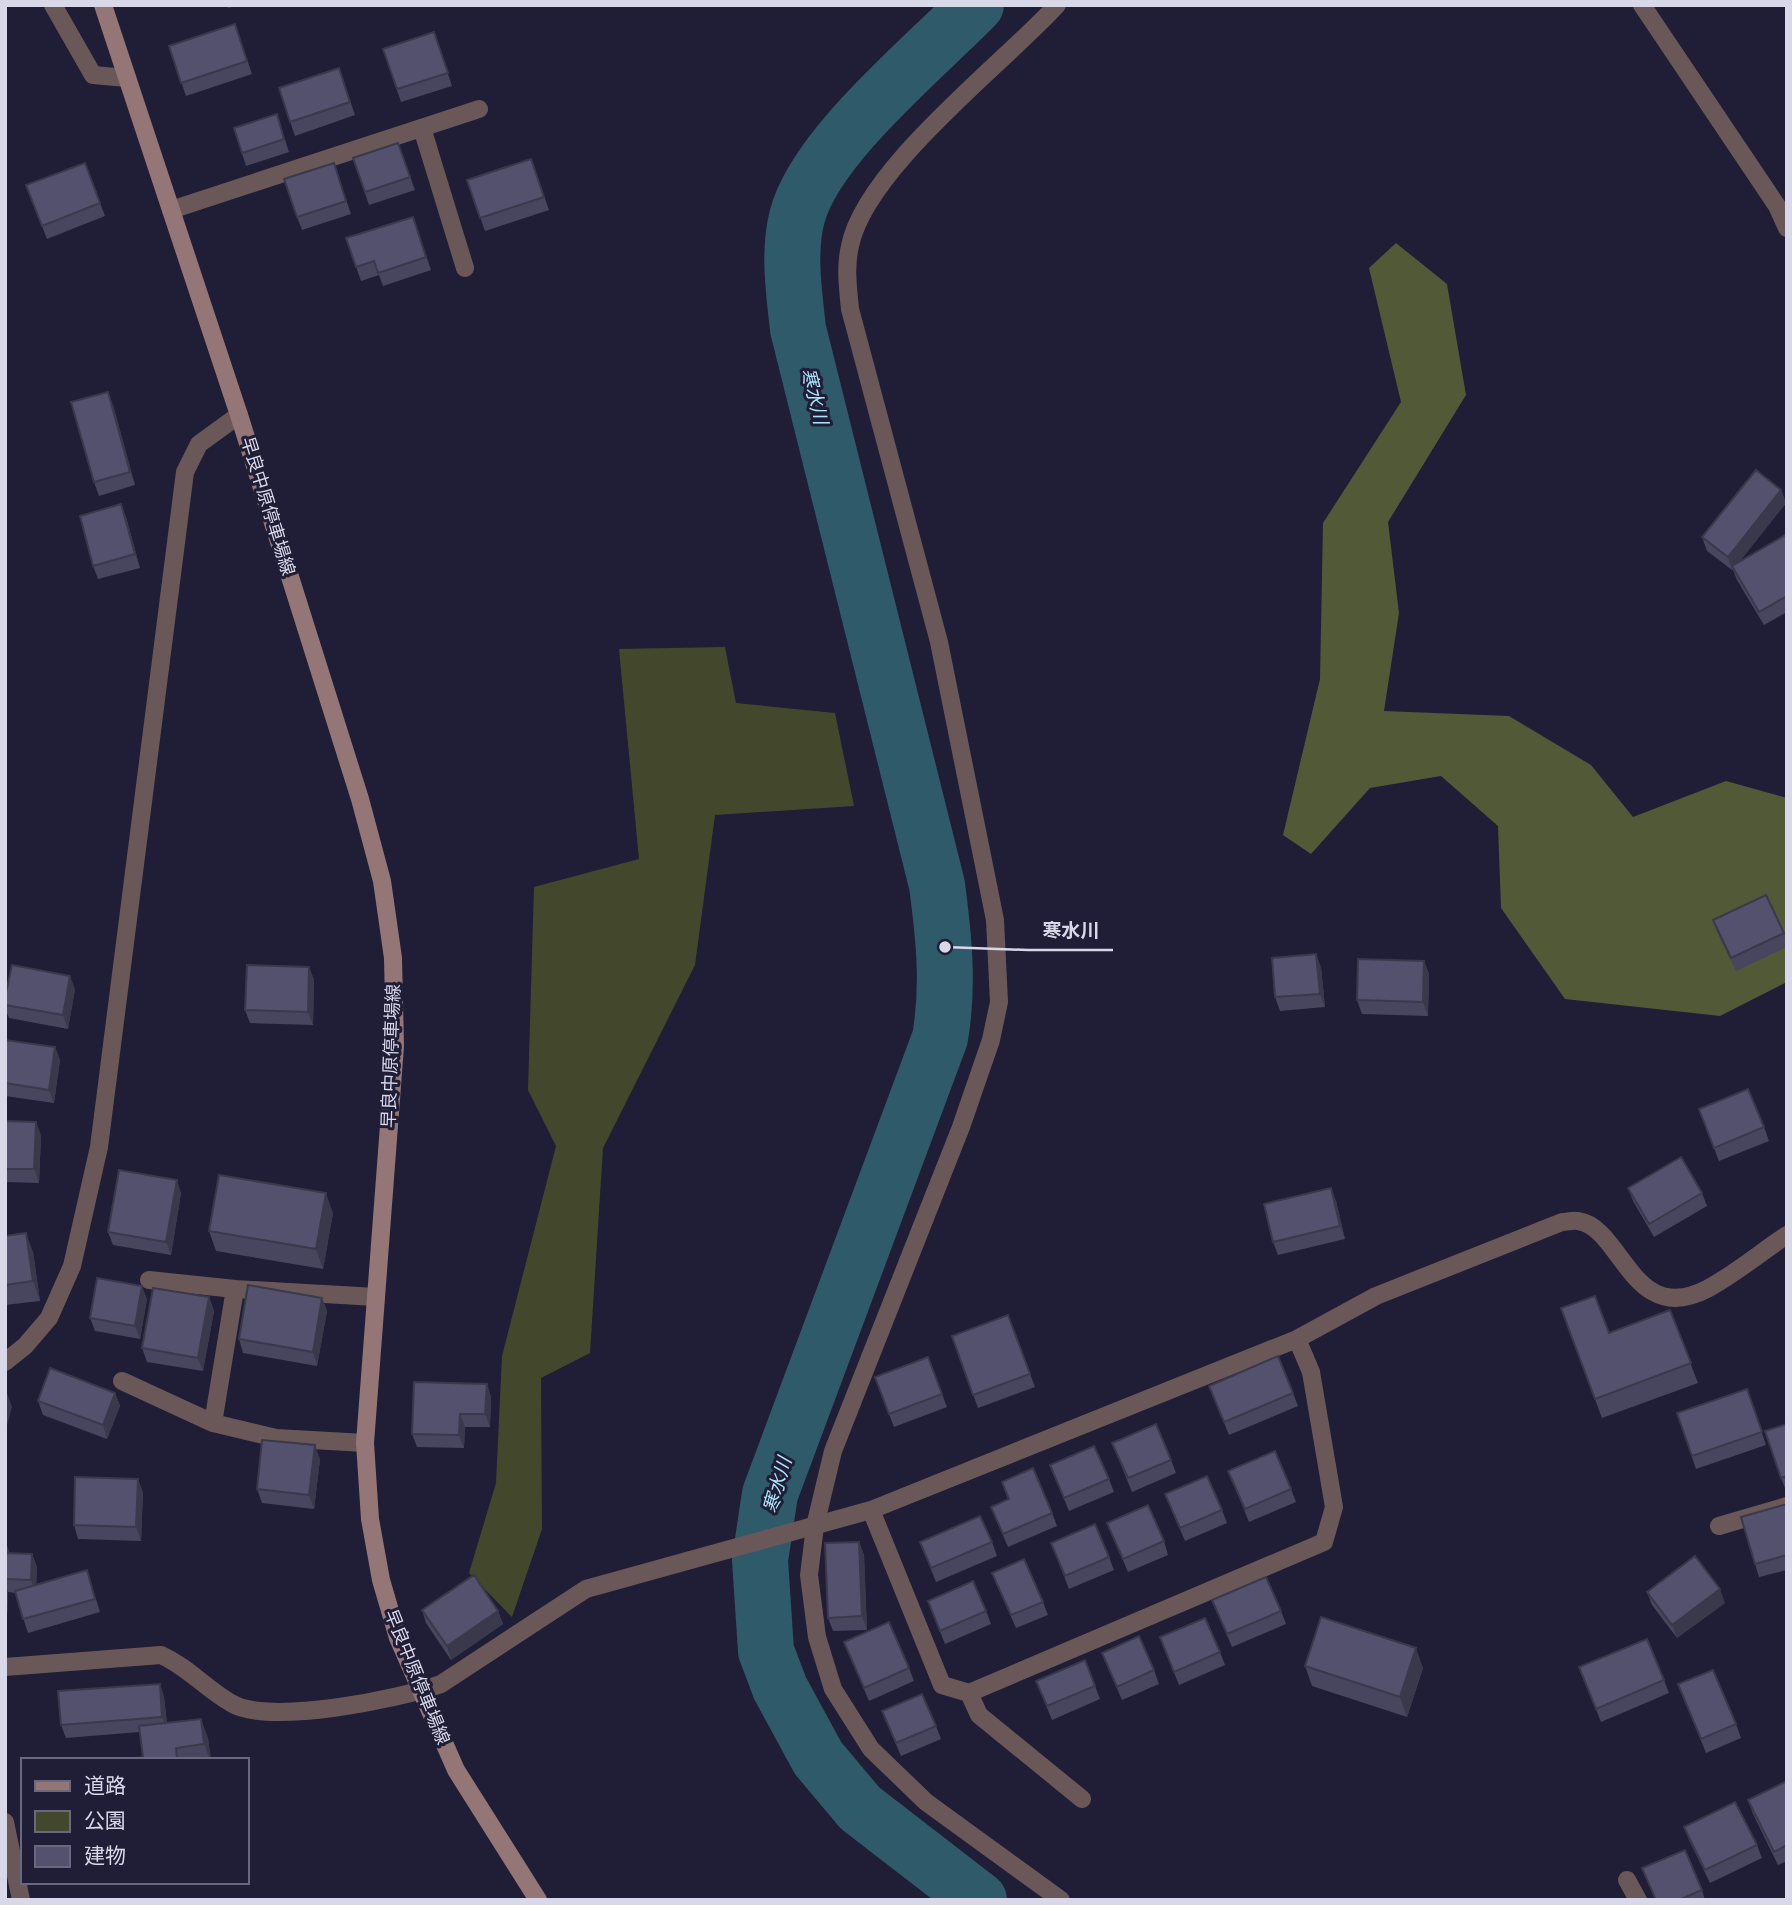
<svg xmlns="http://www.w3.org/2000/svg" width="1792" height="1905" font-family="'DM Sans','Noto Sans JP',sans-serif">
  <style>
    .green { fill: #43482c }
    .forest { fill: #525936 }
    .lines { fill: none; stroke-linecap: round; stroke-linejoin: round }
    .river { stroke: #2f5a69; stroke-width: 56 }
    .minor { stroke: #6a5858; stroke-width: 18 }
    .secondary { stroke: #947677; stroke-width: 18 }
    .wall { fill: #47465e }
    .shaded-wall { fill: #3a394c }
    .building { fill: #53516d; stroke: #3a394c; stroke-width: 2 }
    .labels { text-anchor: middle; stroke-width: 6; stroke-linejoin: round; paint-order: stroke }
    .street-label { font-size: 18px; fill: #d9d8e9; stroke: #201d36 }
    .water-label { font-size: 19px; font-style: italic; fill: #a9e4fa; stroke: #201d36 }
    .leader { fill: none; stroke: #d9d8e9; stroke-width: 2.5 }
    .callout-dot { fill: #d9d8e9; stroke: #201d36; stroke-width: 2.5 }
    .callout-label { font-size: 19px; text-anchor: middle; font-weight: bold; fill: #d9d8e9; stroke: #201d36; stroke-width: 6; stroke-linejoin: round; paint-order: stroke }
  </style>
  <rect width="100%" height="100%" fill="#201d36"/>
  <path class="green" d="M725,647L736,703L835,713L854,806L715,815L695,965L603,1148L590,1353L541,1378L542,1529L512,1617L469,1573L496,1483L502,1356L556,1146L528,1090L534,887L639,859L619,649Z"/>
  <path class="forest" d="M1396,243L1447,284L1466,395L1388,522L1399,613L1384,711L1509,716L1591,765L1633,817L1726,781L1787,798V982L1720,1016L1565,999L1501,908L1498,826L1441,776L1370,788L1311,854L1283,835L1320,679L1323,523L1401,402L1369,268Z"/>
  <g class="lines">
    <path class="river" d="M976,5C924,58 815,147 797,217C788,253 794,292 798,329L937,885C944,938 949,986 940,1038L770,1494L760,1560L766,1651L780,1688L818,1758L860,1808L979,1900"/>
    <path class="minor" d="M53,5L93,75L127,78
      M1057,5C1003,64 865,169 850,246C845,267 848,288 850,309L939,642L995,920L999,1002L991,1040L961,1127L833,1451L815,1526L809,1575L817,1637L833,1689L871,1749L926,1802L1061,1900
      M1642,5L1777,206L1787,228
      M422,128L465,268
      M171,210L479,109
      M149,1280L235,1289L376,1297
      M5,1362L25,1346L49,1318L72,1266L99,1147L185,472L199,444L239,415
      M122,1381L213,1423L276,1438L365,1443
      M213,1423L235,1289
      M871,1510L942,1685L969,1693L1324,1542L1334,1507L1311,1372L1297,1339
      M1719,1526L1787,1506
      M5,1667L161,1655C188,1667 206,1689 231,1703C268,1726 400,1699 441,1684L586,1589L871,1510L1297,1339L1376,1296L1562,1222C1567,1222 1573,1220 1578,1221C1622,1227 1632,1328 1707,1289C1735,1274 1761,1252 1787,1235
      M969,1693L979,1715L1082,1799
      M5,1822L21,1900
      M1627,1880L1638,1900"/>
    <path class="secondary" d="M103,5L239,415L360,799L382,881L393,958L395,1046L365,1443L370,1519L381,1580L398,1638L456,1770L538,1900"/>
  </g>
  <path class="wall" d="M227,5H240L228,8Z
    M235,24L252,74L186,96L169,46Z
    M434,32L452,86L401,102L383,49Z
    M339,68L355,115L295,136L279,88Z
    M277,114L289,152L246,166L234,128Z
    M398,143L415,190L369,205L353,158Z
    M531,159L549,210L485,231L467,180Z
    M85,163L105,216L47,239L26,185Z
    M338,176L351,214L302,230L297,217Z
    M413,217L431,270L383,286L379,275L361,281L346,238Z
    M113,405L135,485L99,496L94,482Z
    M1781,490L1786,503L1739,562L1787,534V612L1764,625L1737,580L1733,570H1732L1707,551L1702,537Z
    M126,517L140,568L98,579L93,566Z
    M1713,920L1784,933L1787,941V947L1736,971L1718,934Z
    M1424,961L1429,974L1428,1016L1362,1014L1357,1000Z
    M309,967L314,980L313,1025L250,1023L245,1010Z
    M1321,967L1325,1007L1280,1011L1275,997Z
    M75,989L68,1029L9,1018L5,1008V998Z
    M5,1040L55,1047L60,1060L54,1103L5,1096Z
    M5,1121L41,1135L39,1183L5,1182Z
    M1704,1123L1764,1127L1769,1141L1719,1161Z
    M1628,1188L1702,1193L1707,1206L1654,1237L1633,1201Z
    M181,1193L171,1255L113,1245L108,1232Z
    M1336,1201L1345,1239L1278,1255L1273,1242Z
    M333,1213L323,1269L216,1251L209,1231Z
    M5,1236L33,1252L40,1301L5,1305Z
    M209,1297L214,1311L203,1371L147,1362L142,1348Z
    M322,1298L327,1311L317,1366L243,1353L239,1339Z
    M147,1299L140,1339L95,1331L90,1318Z
    M1561,1308L1609,1333L1670,1310L1698,1383L1602,1418Z
    M1008,1315L1035,1387L978,1408L952,1336Z
    M928,1357L947,1407L894,1427L875,1377Z
    M487,1384L491,1397L490,1427H465L464,1448L417,1447L412,1434Z
    M1209,1386L1293,1393L1298,1406L1229,1435Z
    M1747,1389L1766,1445L1696,1469L1677,1413Z
    M115,1393L120,1406L107,1439L43,1415L38,1401Z
    M1787,1424V1491H1786L1781,1478Z
    M1112,1443L1171,1460L1176,1473L1132,1492Z
    M320,1459L314,1509L262,1503L257,1489Z
    M1050,1465L1109,1479L1114,1492L1069,1511Z
    M1228,1471L1291,1489L1296,1502L1249,1522Z
    M1002,1482L1052,1513L1057,1526L1008,1547L991,1507L1008,1500Z
    M143,1492L141,1541L78,1539L74,1525Z
    M1165,1494L1222,1510L1227,1523L1185,1541Z
    M1787,1504V1570L1759,1577L1755,1564Z
    M1107,1523L1164,1541L1168,1555L1128,1572Z
    M5,1540L9,1553L32,1554L37,1567L36,1585L87,1570L100,1612L28,1633L15,1593L8,1592L7,1617H5Z
    M859,1542L864,1555L867,1630L833,1631L828,1618Z
    M920,1542H992L997,1556L936,1582Z
    M1051,1543L1109,1557L1114,1570L1069,1589Z
    M992,1573L1043,1602L1048,1615L1016,1628Z
    M1647,1592L1725,1603L1677,1638L1652,1605Z
    M1212,1600L1281,1611L1286,1624L1232,1647Z
    M928,1601L986,1611L991,1624L945,1644Z
    M422,1610L498,1611L503,1624L451,1660L426,1623Z
    M1160,1637L1220,1652L1225,1665L1179,1685Z
    M844,1642L909,1668L914,1681L869,1701Z
    M1102,1653L1154,1670L1159,1684L1122,1700Z
    M1305,1666L1423,1668L1407,1717L1312,1686Z
    M1579,1667L1664,1680L1669,1693L1601,1722Z
    M1036,1681L1095,1686L1100,1699L1052,1720Z
    M160,1684L164,1697L167,1723L208,1738L211,1760H125L143,1757L140,1732L66,1738L61,1725Z
    M1678,1684L1736,1724L1741,1738L1706,1753Z
    M882,1711L936,1726L941,1739L901,1756Z
    M1787,1781V1861L1778,1865L1753,1814L1748,1800Z
    M1684,1827L1757,1845L1762,1858L1710,1883L1689,1840Z
    M1642,1868L1702,1890L1705,1900H1655Z"/>
  <path class="shaded-wall" d="M108,392L113,405L135,485L130,472Z
    M1781,490L1786,503L1734,569L1732,566V570L1728,557Z
    M121,504L126,517L140,568L135,554Z
    M1316,954L1321,967L1325,1007L1320,994Z
    M1424,961L1429,974L1428,1016L1423,1002Z
    M309,967L314,980L313,1025L308,1012Z
    M70,976L75,989L68,1029L63,1015Z
    M55,1047L60,1060L54,1103L49,1090Z
    M36,1122L41,1135L39,1183L34,1169Z
    M177,1180L181,1193L171,1255L166,1242Z
    M1331,1188L1336,1201L1345,1239L1340,1226Z
    M326,1193L333,1213L323,1269L316,1249Z
    M26,1233L33,1252L40,1301L33,1281Z
    M142,1286L147,1299L140,1339L135,1326Z
    M209,1297L214,1311L203,1371L198,1358Z
    M322,1298L327,1311L317,1366L313,1352Z
    M487,1384L491,1397L490,1427L485,1414Z
    M7,1393L12,1407L5,1433V1400Z
    M115,1393L120,1406L107,1439L103,1425Z
    M460,1414L465,1427L464,1448L459,1435Z
    M315,1445L320,1459L314,1509L309,1495Z
    M138,1479L143,1492L141,1541L136,1527Z
    M5,1540L9,1551V1566L5,1556Z
    M859,1542L864,1555L867,1630L862,1616Z
    M32,1554L37,1567L36,1593L31,1580Z
    M5,1584L8,1592L7,1617L5,1612Z
    M1720,1589L1725,1603L1677,1638L1672,1625Z
    M498,1611L503,1624L451,1660L447,1646Z
    M1416,1648L1423,1668L1407,1717L1400,1697Z
    M160,1684L164,1697L167,1730L162,1717Z
    M201,1719L208,1738L211,1760H210L204,1744Z"/>
  <path class="building" d="M235,24L247,61L181,83L169,46Z
    M434,32L448,73L397,89L383,49Z
    M339,68L350,102L290,122L279,88Z
    M277,114L284,139L242,153L234,128Z
    M398,143L410,177L365,192L353,158Z
    M531,159L544,197L480,218L467,180Z
    M85,163L100,203L42,226L26,185Z
    M334,163L346,201L297,217L284,179Z
    M413,217L426,257L378,273L374,261L356,267L346,238Z
    M108,392L130,472L94,482L71,402Z
    M1756,470L1781,490L1728,557L1702,537Z
    M121,504L135,554L93,566L80,516Z
    M1787,534V596L1759,612L1732,566Z
    M1766,895L1784,933L1731,958L1713,920Z
    M1316,954L1320,994L1275,997L1272,958Z
    M1358,959L1424,961L1423,1002L1357,1000Z
    M12,965L70,976L63,1015L5,1005V998Z
    M247,965L309,967L308,1012L245,1010Z
    M5,1040L55,1047L49,1090L5,1083Z
    M1748,1089L1764,1127L1714,1148L1699,1109Z
    M5,1121L36,1122L34,1169H5Z
    M1681,1157L1702,1193L1649,1224L1628,1188Z
    M119,1170L177,1180L166,1242L108,1232Z
    M219,1175L326,1193L316,1249L209,1231Z
    M1331,1188L1340,1226L1273,1242L1264,1204Z
    M26,1233L33,1281L5,1285V1236Z
    M97,1278L142,1286L135,1326L90,1318Z
    M248,1285L322,1298L313,1352L239,1339Z
    M153,1288L209,1297L198,1358L142,1348Z
    M1595,1296L1609,1333L1670,1310L1691,1363L1595,1399L1561,1308Z
    M1008,1315L1030,1374L973,1395L952,1336Z
    M1278,1356L1293,1393L1224,1422L1209,1386Z
    M928,1357L942,1394L889,1414L875,1377Z
    M50,1368L115,1393L103,1425L38,1401Z
    M414,1382L487,1384L485,1414H460L459,1435L412,1434Z
    M1747,1389L1762,1432L1692,1456L1677,1413Z
    M1156,1424L1171,1460L1128,1478L1112,1443Z
    M1787,1424V1476L1781,1478L1765,1431Z
    M262,1440L315,1445L309,1495L257,1489Z
    M1094,1446L1109,1479L1064,1498L1050,1465Z
    M1275,1451L1291,1489L1245,1509L1228,1471Z
    M1033,1468L1052,1513L1003,1534L991,1507L1009,1499L1002,1482Z
    M1207,1476L1222,1510L1180,1528L1165,1494Z
    M75,1477L138,1479L136,1527L74,1525Z
    M1787,1504V1555L1755,1564L1741,1517Z
    M1148,1505L1164,1541L1123,1559L1107,1523Z
    M980,1516L992,1542L931,1568L920,1542Z
    M1095,1524L1109,1557L1065,1576L1051,1543Z
    M859,1542L862,1616L828,1618L825,1543Z
    M5,1553L32,1554L31,1580L5,1579Z
    M1695,1556L1720,1589L1672,1625L1647,1592Z
    M1024,1559L1043,1602L1011,1615L992,1573Z
    M87,1570L95,1599L23,1619L15,1591Z
    M474,1575L498,1611L447,1646L422,1610Z
    M1266,1577L1281,1611L1227,1634L1212,1600Z
    M973,1581L986,1611L940,1631L928,1601Z
    M1321,1617L1416,1648L1400,1697L1305,1666Z
    M1205,1618L1220,1652L1174,1672L1160,1637Z
    M889,1622L909,1668L864,1688L844,1642Z
    M1139,1636L1154,1670L1117,1687L1102,1653Z
    M1647,1639L1664,1680L1596,1709L1579,1667Z
    M1085,1660L1095,1686L1047,1706L1036,1681Z
    M1713,1670L1736,1724L1701,1739L1678,1684Z
    M160,1684L162,1717L61,1725L58,1691Z
    M922,1694L936,1726L896,1743L882,1711Z
    M201,1719L204,1744L176,1748L177,1760H125L143,1757L139,1726Z
    M1787,1781V1845L1774,1852L1748,1800Z
    M1735,1802L1757,1845L1705,1870L1684,1827Z
    M1685,1850L1702,1890L1679,1900H1656L1642,1868Z"/>
  <g class="labels">
    <g class="street-label">
      <text transform="translate(268 506) rotate(73)" y="6">早良中原停車場線</text>
      <text transform="translate(391 1056) rotate(-88)" y="6">早良中原停車場線</text>
      <text transform="translate(417 1677) rotate(68)" y="6">早良中原停車場線</text>
    </g>
    <g class="water-label">
      <text transform="translate(815 396) rotate(76)" y="7">寒水川</text>
      <text transform="translate(777 1485) rotate(-74)" y="7">寒水川</text>
    </g>
  </g>
  <path class="leader" d="M945 947L1028 950H1113"/>
  <circle class="callout-dot" cx="945" cy="947" r="7"/>
  <g class="callout-label">
    <text x="1071" y="937">寒水川</text>
  </g>
  <rect width="1792" height="1905" fill="none" stroke="#d9d8e9" stroke-width="14"/>
  <rect x="21" y="1758" width="228" height="126" fill="#201d36" stroke="#6a687e" stroke-width="2"/>
  <rect x="35" y="1781" width="35" height="10" fill="#947677" stroke="#6a687e" stroke-width="2"/>
  <text x="84" y="1793" font-size="21" fill="#d9d8e9">道路</text>
  <rect x="35" y="1811" width="35" height="21" fill="#43482c" stroke="#6a687e" stroke-width="2"/>
  <text x="84" y="1828" font-size="21" fill="#d9d8e9">公園</text>
  <rect x="35" y="1846" width="35" height="21" fill="#53516d" stroke="#6a687e" stroke-width="2"/>
  <text x="84" y="1863" font-size="21" fill="#d9d8e9">建物</text>
</svg>
